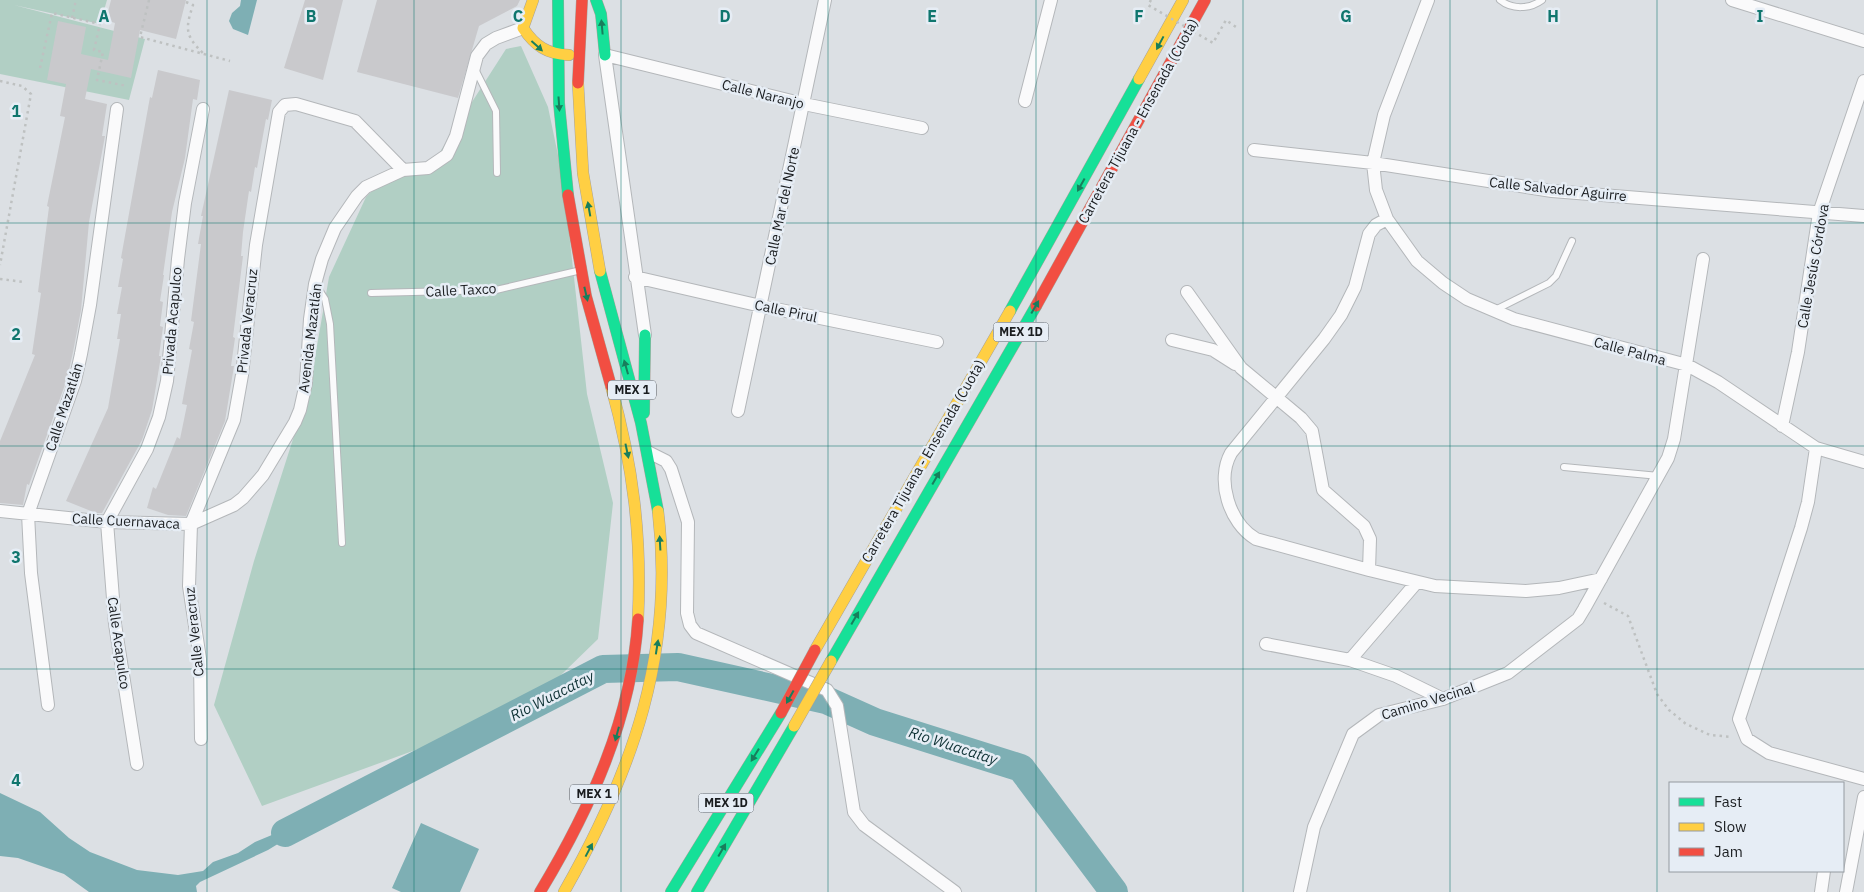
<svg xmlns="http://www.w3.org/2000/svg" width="1864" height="892" font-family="'IBM Plex Sans',sans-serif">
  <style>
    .green { fill: #b1cfc4 }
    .water { fill: #7eafb4 }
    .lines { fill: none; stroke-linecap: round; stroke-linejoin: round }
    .river { stroke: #7eafb4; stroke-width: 28 }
    .building { fill: #c9c9cc }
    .lane-casing { stroke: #b4b7ba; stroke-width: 8 }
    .street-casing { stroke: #b4b7ba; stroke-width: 14 }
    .fast-casing { stroke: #a8a299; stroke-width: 12 }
    .slow-casing { stroke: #a8a299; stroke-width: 12 }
    .jam-casing { stroke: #a8a299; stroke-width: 12 }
    .path { stroke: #bec1c1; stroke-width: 2.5; stroke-dasharray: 2.5 4; stroke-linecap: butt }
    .lane { stroke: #fafafb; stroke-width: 6 }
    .street { stroke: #fafafb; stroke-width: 12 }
    .fast { stroke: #16e098; stroke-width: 11 }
    .slow { stroke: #ffcf43; stroke-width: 11 }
    .jam { stroke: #f24e42; stroke-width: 11 }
    .slow-bridge-casing { stroke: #a8a299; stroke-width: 12; stroke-linecap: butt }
    .jam-bridge-casing { stroke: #a8a299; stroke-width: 12; stroke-linecap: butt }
    .path-bridge { stroke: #bec1c1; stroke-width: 2.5; stroke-dasharray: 2.5 4; stroke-linecap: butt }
    .slow-bridge { stroke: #ffcf43; stroke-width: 11 }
    .jam-bridge { stroke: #f24e42; stroke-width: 11 }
    .oneway { fill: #187e5c }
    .grid { fill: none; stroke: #0f766e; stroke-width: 1; stroke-opacity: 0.55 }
    .labels { text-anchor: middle; stroke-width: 5; stroke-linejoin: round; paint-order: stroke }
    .shield { fill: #e6edf5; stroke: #575b60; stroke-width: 1 }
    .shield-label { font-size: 12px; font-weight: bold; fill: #1a1d20 }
    .street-label { font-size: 14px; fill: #1a1d20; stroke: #e6edf5 }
    .water-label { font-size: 15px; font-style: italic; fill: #0f3235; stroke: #e6edf5 }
    .grid-label { font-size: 16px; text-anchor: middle; font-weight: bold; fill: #0f766e; stroke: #e6edf5; stroke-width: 5; stroke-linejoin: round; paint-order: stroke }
  </style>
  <rect width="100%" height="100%" fill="#dce0e4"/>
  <path class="green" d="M0,0H107L100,24L14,5L145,39L129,100L0,74Z
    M521,46L548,107L563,179L587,394L613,503L598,639L525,710L262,806L214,705L254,561L310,386L329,277L366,197L395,167L429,169L506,49Z"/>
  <path class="water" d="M241,0H257L248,35L233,29L229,21L232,13L240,6Z
    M0,793L40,812L69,838L90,852L137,870L178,875L203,871L213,862L238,853L255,842L320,815L317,820L268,850L200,882L196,886L197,892H89L64,874L18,858L0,856Z
    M421,823L479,849L460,892H401L392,888Z"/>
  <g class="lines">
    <path class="river" d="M285,833L603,669L678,667L826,700L875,722L1021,768L1114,892"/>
  </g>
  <path class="building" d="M111,0H186L176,39L140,30L131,78L91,69L85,99L107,104L102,136H105L89,222L81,310L73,352L67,379L29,485L27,484L23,505L0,503V441L35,355L32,354L41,293L38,292L49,207L47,206L65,117L60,116L66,84L47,80L58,21L86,27L81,54L108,60L115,23L106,20Z
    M305,0H343L323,80L284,68Z
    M377,0H520L517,6L479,26L458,98L357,72Z
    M158,70L200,80L197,100L193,99L185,158L172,212L163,275H164L160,301L163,302L160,326L163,327L159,356H161L152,410L142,440L102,513H96L66,501L108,408L120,339H117L121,314H117L122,287H118L123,259L121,258L150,97L152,98Z
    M229,90L272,100L268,120L266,119L257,168L255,167L251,192L249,191L243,232L241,256H243L233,337L235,338L231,366H234L225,421L186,516L168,515L147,508L153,487L156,489L177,437L180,439L187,405L182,404L192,350L189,349L194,322L191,321L201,244H198L203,216H201Z"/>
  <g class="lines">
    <g class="lane-casing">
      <path id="lane" d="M1500,0C1512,10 1530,9 1542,0
        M475,69L496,111L497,173
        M316,285L325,299L330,324L342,543
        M371,293L496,290L577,271
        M1495,310L1549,283L1556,276L1572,241
        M1564,467L1659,476"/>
    </g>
    <g class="street-casing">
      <path id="street" d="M1428,0L1384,115L1373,163L1376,190L1387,219L1417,261L1443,283L1467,299L1514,319L1687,365L1718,382L1816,448L1864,462
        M1732,0L1864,41
        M1025,101L1051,0
        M1254,150L1373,163L1552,191L1864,216
        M635,277L761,306L937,342
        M1187,292L1241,368L1301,418L1312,431L1323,490L1364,526L1370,539L1369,570L1435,586L1526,591L1559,588L1601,579
        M645,335L605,55L804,104L922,128
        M1172,340L1213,350L1235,364
        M738,411L825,0
        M1782,426L1798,352L1819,213L1864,81
        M1816,448L1808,502L1801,528L1739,719L1747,739L1769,753L1864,779
        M648,452L666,461L671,469L688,522L687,613L690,625L696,633L827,690L837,706L854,812L864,825L955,892
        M0,511L107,522L191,524L234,505L243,498L263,475L295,422L300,410L306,383L310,319L315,284L322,259L335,228L357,196L366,187L403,170L428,168L447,155L456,136L477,56L486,44L496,38L523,28
        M1369,570L1256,539C1229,523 1216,480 1231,453L1324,339L1341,315L1355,287L1369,234L1376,225L1387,219
        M1266,644L1350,660L1396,676L1443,699
        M1350,660L1417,582
        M48,705L31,573L28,514L75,381L81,354L90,305L117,109
        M201,739L200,659L189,586L191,524L234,420L242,375L256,245L279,112L285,105L296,104L355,121L403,170
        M137,764L115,624L107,522L147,449L159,417L167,381L178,259L185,203L203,109
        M1300,892L1314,827L1353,734L1379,715L1443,699L1508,673L1578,619L1584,609L1668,458L1674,439L1703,259
        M1821,892L1824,871
        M1846,892L1864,797"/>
    </g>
    <g class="fast-casing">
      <path id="fast" d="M558,0L559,103L568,195
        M596,0L601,14L605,55
        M600,271L641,423L658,511
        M1010,311L1139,79
        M644,413L645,335
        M831,661L1036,306
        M671,892L781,713
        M697,892L794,726"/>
    </g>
    <g class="slow-casing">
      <path id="slow" d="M533,0L523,28C535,46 547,54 569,55
        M1139,79L1183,0
        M578,83L583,173L600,271
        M611,386C633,465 642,537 638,619
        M815,650L1010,311
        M564,892C633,771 675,652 658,511"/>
    </g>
    <g class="jam-casing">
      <path id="jam" d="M578,83L582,0
        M568,195L586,296L611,386
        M1036,306L1205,0
        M540,892C590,809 632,718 638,619"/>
    </g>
    <path class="path" d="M149,0L140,37L230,61
      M186,2L193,5C185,29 185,36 204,54
      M72,18L76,0
      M40,68L52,13L100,24L94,50L103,52L97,80L127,86
      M0,81L22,86L31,94L0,265
      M0,279L24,282
      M1604,603L1628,616L1657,694L1669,710L1686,724L1710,735L1732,737"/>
    <use href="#lane" class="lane"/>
    <use href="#street" class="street"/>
    <use href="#fast" class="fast"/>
    <use href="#slow" class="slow"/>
    <use href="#jam" class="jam"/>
    <g class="slow-bridge-casing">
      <path id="slow-bridge" d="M794,726L831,661"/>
    </g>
    <g class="jam-bridge-casing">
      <path id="jam-bridge" d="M781,713L815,650"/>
    </g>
    <path class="path-bridge" d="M1151,0L1148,5L1213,43L1226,20L1236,27"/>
    <use href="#slow-bridge" class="slow-bridge"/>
    <use href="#jam-bridge" class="jam-bridge"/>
  </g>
  <defs><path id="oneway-solid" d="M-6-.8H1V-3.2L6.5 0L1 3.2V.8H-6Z" transform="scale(1.25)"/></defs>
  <g class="oneway">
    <use href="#oneway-solid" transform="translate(602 27) rotate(-95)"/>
    <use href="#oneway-solid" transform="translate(1160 43) rotate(118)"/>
    <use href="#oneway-solid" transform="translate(537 46) rotate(42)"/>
    <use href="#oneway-solid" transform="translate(559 104) rotate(86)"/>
    <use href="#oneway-solid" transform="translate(1081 185) rotate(119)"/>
    <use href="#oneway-solid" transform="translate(589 209) rotate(-100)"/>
    <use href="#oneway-solid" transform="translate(586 294) rotate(77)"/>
    <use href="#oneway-solid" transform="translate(1035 307) rotate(-60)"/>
    <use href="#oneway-solid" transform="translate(626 367) rotate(-106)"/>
    <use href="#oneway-solid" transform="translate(627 451) rotate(78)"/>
    <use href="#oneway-solid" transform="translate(936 478) rotate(-60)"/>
    <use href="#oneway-solid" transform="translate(660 543) rotate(-93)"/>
    <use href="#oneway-solid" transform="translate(855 618) rotate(-60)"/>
    <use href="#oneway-solid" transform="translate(657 647) rotate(-81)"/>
    <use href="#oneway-solid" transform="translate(790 697) rotate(119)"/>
    <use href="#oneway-solid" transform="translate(617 734) rotate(105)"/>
    <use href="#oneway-solid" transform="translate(755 755) rotate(122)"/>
    <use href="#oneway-solid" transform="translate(589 850) rotate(-62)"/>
    <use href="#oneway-solid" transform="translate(722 850) rotate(-60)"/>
  </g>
  <path class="grid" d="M207,0V892M414,0V892M621,0V892M828,0V892M1036,0V892M1243,0V892M1450,0V892M1657,0V892M0,223H1864M0,446H1864M0,669H1864"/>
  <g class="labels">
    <g class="shield">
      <rect x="993.5" y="322.5" width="55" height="19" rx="4"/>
      <rect x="608" y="380.5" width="48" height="19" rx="4"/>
      <rect x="570" y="784.5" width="48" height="19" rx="4"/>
      <rect x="698.5" y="793.5" width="55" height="19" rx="4"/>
    </g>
    <g class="shield-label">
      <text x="1021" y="336">MEX 1D</text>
      <text x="632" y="394">MEX 1</text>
      <text x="594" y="798">MEX 1</text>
      <text x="726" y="807">MEX 1D</text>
    </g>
    <g class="street-label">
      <text transform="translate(763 94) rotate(14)" y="5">Calle Naranjo</text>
      <text transform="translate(1138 121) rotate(-61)" y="5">Carretera Tijuana - Ensenada (Cuota)</text>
      <text transform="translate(1558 189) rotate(6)" y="5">Calle Salvador Aguirre</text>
      <text transform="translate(782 206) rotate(-78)" y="5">Calle Mar del Norte</text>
      <text transform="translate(1813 266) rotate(-80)" y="5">Calle Jesús Córdova</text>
      <text transform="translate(461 290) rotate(-3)" y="5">Calle Taxco</text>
      <text transform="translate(786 311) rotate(12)" y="5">Calle Pirul</text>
      <text transform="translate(172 321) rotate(-85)" y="5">Privada Acapulco</text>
      <text transform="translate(247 321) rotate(-84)" y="5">Privada Veracruz</text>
      <text transform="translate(310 338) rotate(-83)" y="5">Avenida Mazatlán</text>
      <text transform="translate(1630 351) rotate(15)" y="5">Calle Palma</text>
      <text transform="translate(64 407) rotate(-72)" y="5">Calle Mazatlán</text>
      <text transform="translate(923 461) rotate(-60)" y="5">Carretera Tijuana - Ensenada (Cuota)</text>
      <text transform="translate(126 521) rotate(3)" y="5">Calle Cuernavaca</text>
      <text transform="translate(194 632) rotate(-96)" y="5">Calle Veracruz</text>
      <text transform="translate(119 643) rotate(82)" y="5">Calle Acapulco</text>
      <text transform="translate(1428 701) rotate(-17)" y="5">Camino Vecinal</text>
    </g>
    <g class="water-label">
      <text transform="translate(552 696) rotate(-27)" y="5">Rio Wuacatay</text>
      <text transform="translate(953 746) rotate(18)" y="5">Rio Wuacatay</text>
    </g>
  </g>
  <g class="grid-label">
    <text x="104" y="22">A</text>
    <text x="311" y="22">B</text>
    <text x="518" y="22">C</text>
    <text x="725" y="22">D</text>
    <text x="932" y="22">E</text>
    <text x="1139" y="22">F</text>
    <text x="1346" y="22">G</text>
    <text x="1553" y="22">H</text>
    <text x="1760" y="22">I</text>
    <text x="16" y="117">1</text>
    <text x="16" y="340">2</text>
    <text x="16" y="563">3</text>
    <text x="16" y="786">4</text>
  </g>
  <rect x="1669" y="782" width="175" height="90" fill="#e6edf5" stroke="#949aa0"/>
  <rect x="1679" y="798" width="25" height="8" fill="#16e098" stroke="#949aa0"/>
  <text x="1714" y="807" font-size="15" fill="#1a1d20">Fast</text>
  <rect x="1679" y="823" width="25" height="8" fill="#ffcf43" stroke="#949aa0"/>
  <text x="1714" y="832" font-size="15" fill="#1a1d20">Slow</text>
  <rect x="1679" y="848" width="25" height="8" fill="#f24e42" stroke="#949aa0"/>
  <text x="1714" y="857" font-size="15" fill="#1a1d20">Jam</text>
</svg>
